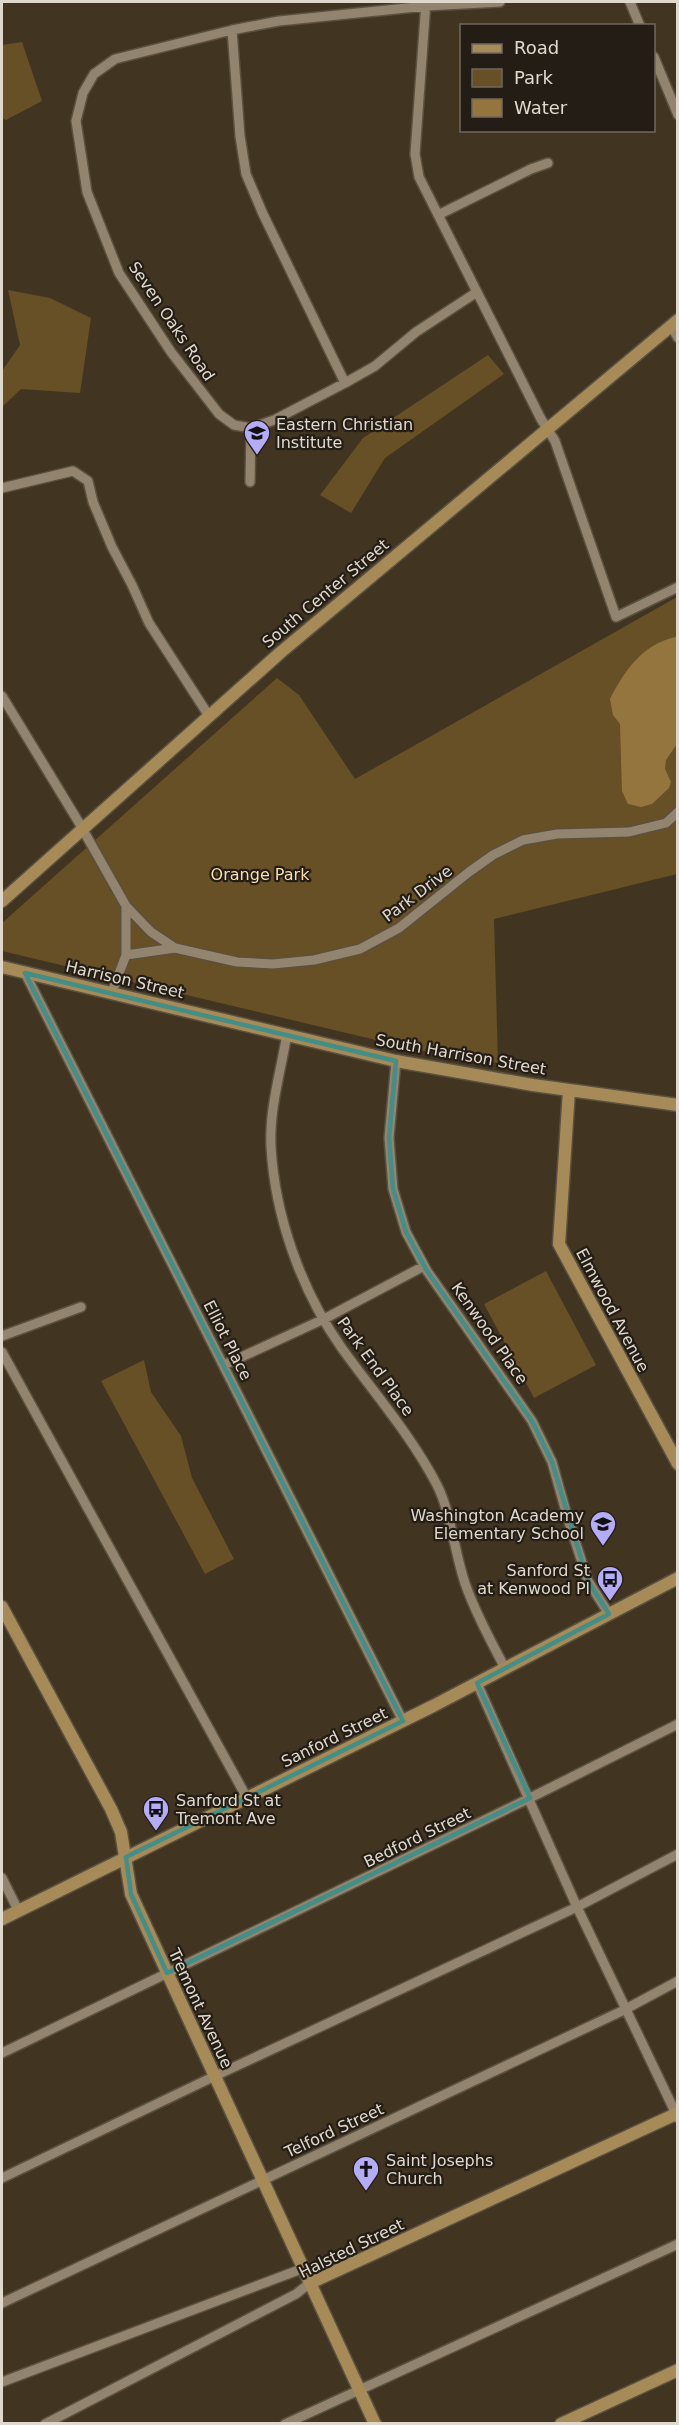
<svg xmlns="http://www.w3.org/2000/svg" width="679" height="2425" font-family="'DejaVu Sans',sans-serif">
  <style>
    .green { fill: #674f26 }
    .water { fill: #95753e }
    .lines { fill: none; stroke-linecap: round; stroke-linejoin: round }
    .street-casing { stroke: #5b5140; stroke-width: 12 }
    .secondary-casing { stroke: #5b5140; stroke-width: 15 }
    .street { stroke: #92846f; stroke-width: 9 }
    .secondary { stroke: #a68a58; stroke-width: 12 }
    .marked { fill: none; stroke: #438e86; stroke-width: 4.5; stroke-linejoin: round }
    .labels { text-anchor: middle; stroke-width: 4.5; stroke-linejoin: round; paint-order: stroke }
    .street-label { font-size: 16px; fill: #e0d8cd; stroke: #231d15 }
    .poi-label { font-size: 16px; fill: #e0d8cd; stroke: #231d15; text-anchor: start }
    .park-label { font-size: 16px; fill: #fbdeb0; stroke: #231d15 }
  </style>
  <rect width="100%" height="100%" fill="#413522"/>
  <path class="green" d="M22,42L42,101L6,120L2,118V45Z
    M8,290L50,298L91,318L80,393L21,389L2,407V371L20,345Z
    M488,355L504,374L385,458L351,513L320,495L363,438Z
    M677,597V874L494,919L498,1063L418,1050L2,951V923L277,678L299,695L355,779Z
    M546,1271L596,1365L534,1398L484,1304Z
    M144,1360L151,1392L181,1436L192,1478L234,1559L205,1574L101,1381Z"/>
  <path class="water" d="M675,637L678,638L677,744L666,760L665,769L671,782L669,788L652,804L641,807L628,804L622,791L620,724L613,715L610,699C625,670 642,645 675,637Z"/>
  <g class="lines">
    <g class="street-casing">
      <path id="street" d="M426,2L415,154L419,177L541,419L555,441L616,617L678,587
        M630,2L640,26
        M232,30L240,136L246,174L263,214L345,383
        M654,57L678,115
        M438,215L531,169L548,163
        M477,292L416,332L375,366L345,383L274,420L251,428L234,425L219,414L171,352L119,273L87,192L76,121L83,93L94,74L115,59L232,30L279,21L426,6L500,2
        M671,326L678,338
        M250,482L251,428
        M2,488L73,471L88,481L93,502L112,547L132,585L149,623L209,716
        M2,696L78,821L126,906L151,932L175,948L237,962L273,964L314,960L360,949L399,928L469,872L493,855L523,840L557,834L629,832L666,823L678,812
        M126,955L175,948
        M25,973L403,1721
        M112,992L126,955V906
        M287,1034C281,1070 269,1110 271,1147C275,1216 301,1290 341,1347C374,1393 411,1435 437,1485C451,1512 455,1556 466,1586C476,1614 491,1642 505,1668
        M396,1061L389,1138L393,1189L406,1232L427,1271L532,1421L552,1462L568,1519L588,1581L609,1614
        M2,1336L81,1307
        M2,1352L247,1798
        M224,1365L324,1319L424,1266
        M477,1683L577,1907L678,2118
        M2,1878L18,1910
        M2,2053L530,1798L678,1724
        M2,2178L215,2076L577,1907L678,1854
        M2,2303L622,2011L678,1981
        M2,2382L304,2268
        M45,2424L296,2294L310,2283
        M285,2424L678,2244"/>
    </g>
    <g class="secondary-casing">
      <path id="secondary" d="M2,901L281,652L678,320
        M2,967L396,1061L533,1085L678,1105
        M569,1090L559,1244L678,1464
        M2,1607L111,1809L121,1832L131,1894L375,2424
        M2,1919L433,1706L678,1578
        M310,2283L678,2113
        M561,2424L678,2370"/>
    </g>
    <use href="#street" class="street"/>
    <use href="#secondary" class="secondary"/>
  </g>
  <path class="marked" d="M25,973L396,1061L389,1138L393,1189L406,1232L427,1271L532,1421L552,1462L588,1581L609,1614L477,1683L530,1798L167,1973L131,1894L126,1857L403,1721Z"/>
  <defs>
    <g id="school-pin" transform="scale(1.35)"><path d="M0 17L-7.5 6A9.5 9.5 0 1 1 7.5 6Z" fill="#b5acf8" stroke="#231d15"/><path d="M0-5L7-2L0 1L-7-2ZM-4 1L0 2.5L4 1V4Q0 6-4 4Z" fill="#111"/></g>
    <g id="bus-pin" transform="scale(1.35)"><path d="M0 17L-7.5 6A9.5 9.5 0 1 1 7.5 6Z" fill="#b5acf8" stroke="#231d15"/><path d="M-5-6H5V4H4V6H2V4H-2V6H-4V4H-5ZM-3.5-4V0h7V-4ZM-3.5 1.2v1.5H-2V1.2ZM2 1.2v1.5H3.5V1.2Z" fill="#111"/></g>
    <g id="church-pin" transform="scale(1.35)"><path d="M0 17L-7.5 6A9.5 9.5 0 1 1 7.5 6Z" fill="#b5acf8" stroke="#231d15"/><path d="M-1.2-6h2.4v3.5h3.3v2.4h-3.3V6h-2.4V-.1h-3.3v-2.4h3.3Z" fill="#111"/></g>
  </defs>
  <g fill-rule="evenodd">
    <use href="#school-pin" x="257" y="433"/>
    <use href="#school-pin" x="603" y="1524"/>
    <use href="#bus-pin" x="610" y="1579"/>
    <use href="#bus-pin" x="156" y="1809"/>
    <use href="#church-pin" x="366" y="2169"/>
  </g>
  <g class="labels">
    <g class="street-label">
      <text transform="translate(172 321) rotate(56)" y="6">Seven Oaks Road</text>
      <text transform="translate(325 593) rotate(-40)" y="6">South Center Street</text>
      <text transform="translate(417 893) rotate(-37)" y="6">Park Drive</text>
      <text transform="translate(125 979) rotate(13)" y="6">Harrison Street</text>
      <text transform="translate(461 1054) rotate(10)" y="6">South Harrison Street</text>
      <text transform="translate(613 1310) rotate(62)" y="6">Elmwood Avenue</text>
      <text transform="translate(490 1333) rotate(55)" y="6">Kenwood Place</text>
      <text transform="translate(228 1340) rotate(63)" y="6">Elliot Place</text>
      <text transform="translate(376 1366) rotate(54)" y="6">Park End Place</text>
      <text transform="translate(334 1737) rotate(-26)" y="6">Sanford Street</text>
      <text transform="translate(417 1837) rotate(-26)" y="6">Bedford Street</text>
      <text transform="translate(201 2008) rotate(65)" y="6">Tremont Avenue</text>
      <text transform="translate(334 2130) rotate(-25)" y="6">Telford Street</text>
      <text transform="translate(351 2248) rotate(-26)" y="6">Halsted Street</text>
    </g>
    <g class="poi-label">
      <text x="276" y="430">Eastern Christian<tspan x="276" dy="18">Institute</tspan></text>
      <text x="584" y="1521" text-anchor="end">Washington Academy<tspan x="584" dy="18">Elementary School</tspan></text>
      <text x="590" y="1576" text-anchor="end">Sanford St<tspan x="590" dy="18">at Kenwood Pl</tspan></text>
      <text x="176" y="1806">Sanford St at<tspan x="176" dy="18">Tremont Ave</tspan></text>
      <text x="386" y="2166">Saint Josephs<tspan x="386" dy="18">Church</tspan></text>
    </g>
    <g class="park-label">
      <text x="260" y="880">Orange Park</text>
    </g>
  </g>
  <rect width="679" height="2425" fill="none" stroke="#e0d8cd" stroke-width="6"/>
  <rect x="460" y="24" width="195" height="108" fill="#231d15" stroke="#6f685f" stroke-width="1.5"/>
  <rect x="472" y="44" width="30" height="9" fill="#a68a58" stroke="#6f685f" stroke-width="1.5"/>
  <text x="514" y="54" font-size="18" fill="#e0d8cd">Road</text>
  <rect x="472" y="69" width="30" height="18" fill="#674f26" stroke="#6f685f" stroke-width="1.5"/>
  <text x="514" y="84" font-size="18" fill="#e0d8cd">Park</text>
  <rect x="472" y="99" width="30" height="18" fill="#95753e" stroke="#6f685f" stroke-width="1.5"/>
  <text x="514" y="114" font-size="18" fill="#e0d8cd">Water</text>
</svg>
